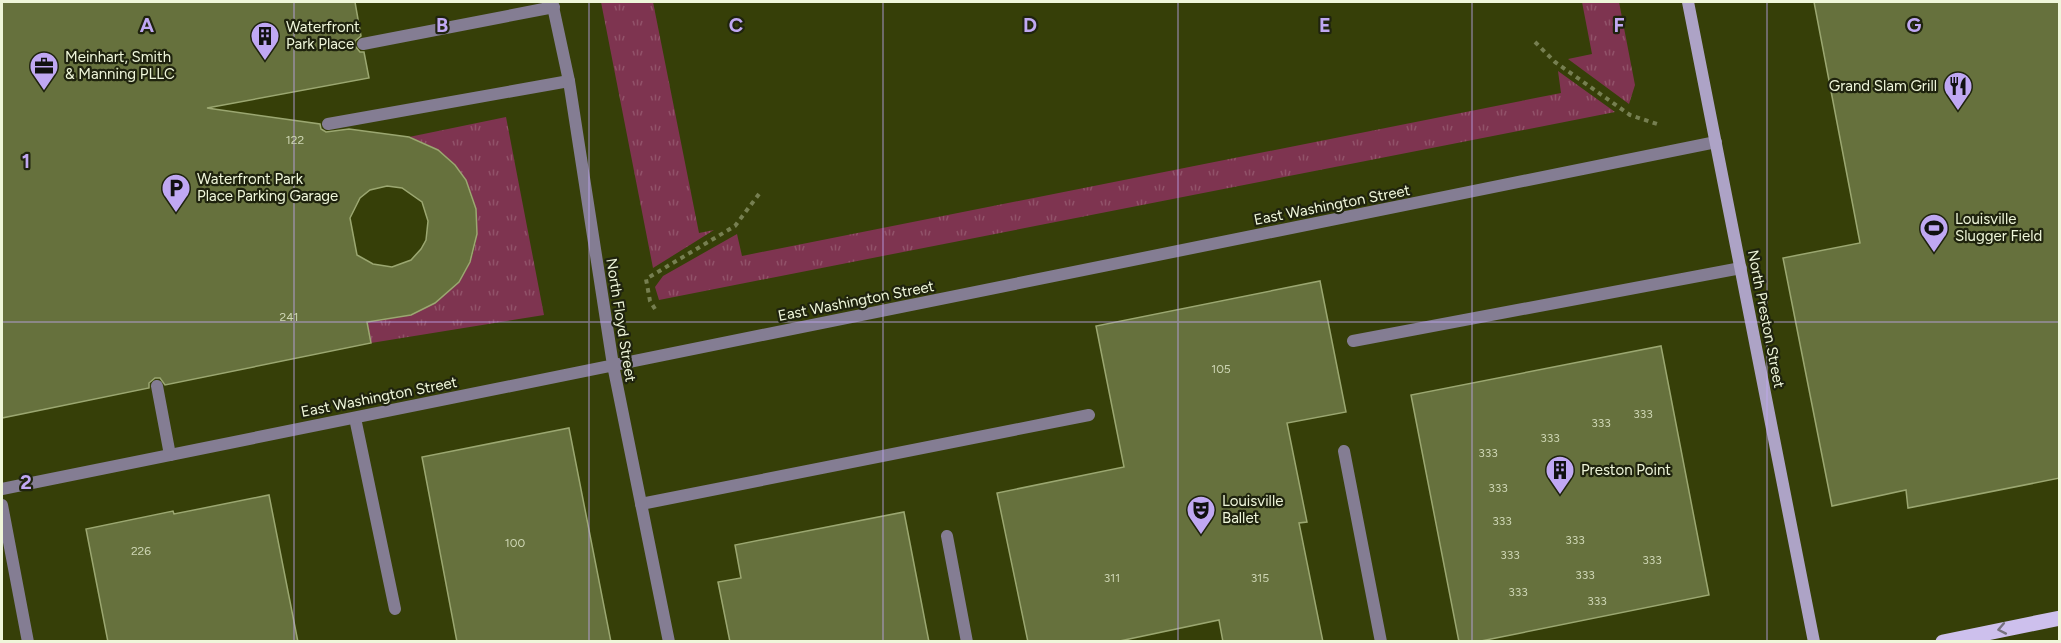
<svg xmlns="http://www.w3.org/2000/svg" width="2061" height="643" font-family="Figtree,sans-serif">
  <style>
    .grass { fill: url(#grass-tufts) }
    .building { fill: #66713d; stroke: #9ba771; stroke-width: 1.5; fill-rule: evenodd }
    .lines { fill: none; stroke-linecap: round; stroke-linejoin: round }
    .path { stroke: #767f51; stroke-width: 4; stroke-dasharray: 4.5 4.5; stroke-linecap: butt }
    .lane { stroke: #847d93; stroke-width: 12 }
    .street { stroke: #847d93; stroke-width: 12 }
    .secondary { stroke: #ada3c6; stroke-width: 12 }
    .primary { stroke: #cdc0ed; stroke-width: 15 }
    .oneway { stroke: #76727e }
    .grid { fill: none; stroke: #c0a8f3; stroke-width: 1.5; stroke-opacity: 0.55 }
    .labels { text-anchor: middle; stroke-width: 4.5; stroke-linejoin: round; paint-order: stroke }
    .number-label { font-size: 12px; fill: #cdd5b3 }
    .poi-label { font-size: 15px; fill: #eff6da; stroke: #1f230e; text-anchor: start }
    .street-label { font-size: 15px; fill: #eff6da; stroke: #1f230e }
    .grid-label { font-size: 20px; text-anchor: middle; font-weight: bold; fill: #c0a8f3; stroke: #1f230e; stroke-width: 4.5; stroke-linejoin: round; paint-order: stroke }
  </style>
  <defs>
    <pattern id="grass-tufts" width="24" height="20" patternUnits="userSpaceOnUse" patternTransform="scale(1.5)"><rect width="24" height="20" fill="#7e3450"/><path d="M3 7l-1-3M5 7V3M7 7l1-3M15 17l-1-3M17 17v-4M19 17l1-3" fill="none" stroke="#915269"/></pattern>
  </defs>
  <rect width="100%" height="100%" fill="#363f08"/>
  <path class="grass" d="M601,2H653L699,233L714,230L653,268Z
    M1582,2H1619L1635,85L1629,104L1568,59L1592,54Z
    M1558,71L1615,112L659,300L655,287L663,276L737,234L742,256L1561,93Z
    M506,117L544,315L371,343L366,313L459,282C462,275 468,269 470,262C486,223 474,175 439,151C430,145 419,141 409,137Z"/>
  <path class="building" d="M2,2H355L361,36L355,41V46L360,52H364L369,78L207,108L320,124L321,129L326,132L349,129L409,137L438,150L455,165L466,180L476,209L477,234L470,262L459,282L435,303L411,315L367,322L371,343L165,385L160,378H155L149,383V388L2,418ZM387,186L402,188L422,202L428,221L426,240L421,249L411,260L392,267L373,264L357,255L350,218L360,198L370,190Z
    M1814,2H2060V478L1908,508L1906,490L1832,506L1783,258L1860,243Z
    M1320,281L1346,412L1287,423L1307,522L1299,523L1323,642H1223L1219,620L1115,642H1028L997,493L1124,467L1096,326Z
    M1661,346L1709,595L1476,642H1459L1411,395Z
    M569,428L611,642H457L422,457Z
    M269,495L298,642H108L86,529L173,511L174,514Z
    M904,512L929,642H730L718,582L741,578L735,545Z"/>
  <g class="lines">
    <path class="path" d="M1535,42L1555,62L1630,115L1657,124
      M655,309L650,301L646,279L735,226L759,194"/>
    <path class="lane" d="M363,44L554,7
      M328,124L569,81
      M1353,341L1741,268
      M157,386L170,455
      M355,418L395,609
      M1344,451L1381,642
      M641,504L1089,415
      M2,505L28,642
      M947,536L967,642"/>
    <path class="street" d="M552,2L569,81L613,365L669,642
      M2,489L1716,142"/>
    <path class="secondary" d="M1688,2L1814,642"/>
    <path class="primary" d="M1943,642L2060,618"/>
  </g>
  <defs><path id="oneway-chevron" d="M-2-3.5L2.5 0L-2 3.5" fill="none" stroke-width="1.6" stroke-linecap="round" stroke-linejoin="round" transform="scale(1.5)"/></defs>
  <use class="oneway" href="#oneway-chevron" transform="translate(2002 629) rotate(169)"/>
  <path class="grid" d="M294,2V642M589,2V642M883,2V642M1178,2V642M1472,2V642M1767,2V642M2,322H2060"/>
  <defs>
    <g id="building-pin" transform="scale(1.5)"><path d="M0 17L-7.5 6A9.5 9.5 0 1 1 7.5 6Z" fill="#c0a8f3" stroke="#1f230e"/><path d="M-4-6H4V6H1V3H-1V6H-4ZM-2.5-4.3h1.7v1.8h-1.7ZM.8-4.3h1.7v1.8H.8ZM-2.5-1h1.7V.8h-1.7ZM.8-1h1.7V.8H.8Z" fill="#111"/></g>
    <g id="office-pin" transform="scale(1.5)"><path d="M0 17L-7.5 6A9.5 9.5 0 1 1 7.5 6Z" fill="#c0a8f3" stroke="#1f230e"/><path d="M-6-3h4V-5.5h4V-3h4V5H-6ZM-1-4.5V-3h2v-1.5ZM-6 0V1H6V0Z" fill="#111"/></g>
    <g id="restaurant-pin" transform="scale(1.5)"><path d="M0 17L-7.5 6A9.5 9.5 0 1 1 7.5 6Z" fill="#c0a8f3" stroke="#1f230e"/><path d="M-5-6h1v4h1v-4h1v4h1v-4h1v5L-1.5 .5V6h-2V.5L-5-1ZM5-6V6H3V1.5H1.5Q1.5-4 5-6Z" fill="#111"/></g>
    <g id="parking-pin" transform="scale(1.5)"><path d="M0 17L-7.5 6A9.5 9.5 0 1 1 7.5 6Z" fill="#c0a8f3" stroke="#1f230e"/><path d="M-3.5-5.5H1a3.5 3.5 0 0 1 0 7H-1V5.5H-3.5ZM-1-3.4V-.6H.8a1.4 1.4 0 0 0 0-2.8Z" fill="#111"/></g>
    <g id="stadium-pin" transform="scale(1.5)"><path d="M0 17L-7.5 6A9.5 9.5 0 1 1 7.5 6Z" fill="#c0a8f3" stroke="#1f230e"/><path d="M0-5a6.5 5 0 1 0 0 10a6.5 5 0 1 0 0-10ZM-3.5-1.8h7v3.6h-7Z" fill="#111"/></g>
    <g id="theatre-pin" transform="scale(1.5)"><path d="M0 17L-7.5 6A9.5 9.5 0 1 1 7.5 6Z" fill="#c0a8f3" stroke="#1f230e"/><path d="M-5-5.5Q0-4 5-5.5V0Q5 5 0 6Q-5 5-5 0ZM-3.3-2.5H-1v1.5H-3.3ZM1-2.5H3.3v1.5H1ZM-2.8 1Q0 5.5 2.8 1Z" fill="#111"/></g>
  </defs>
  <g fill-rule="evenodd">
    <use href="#building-pin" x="265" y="36"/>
    <use href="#office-pin" x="44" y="66"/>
    <use href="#restaurant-pin" x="1958" y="86"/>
    <use href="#parking-pin" x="176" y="188"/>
    <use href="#stadium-pin" x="1934" y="228"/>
    <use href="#building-pin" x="1560" y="470"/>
    <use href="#theatre-pin" x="1201" y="510"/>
  </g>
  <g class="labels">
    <g class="number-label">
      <text x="295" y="144">122</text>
      <text x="289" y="321">241</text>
      <text x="1221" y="373">105</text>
      <text x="1643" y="418">333</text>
      <text x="1601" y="427">333</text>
      <text x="1550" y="442">333</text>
      <text x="1488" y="457">333</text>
      <text x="1498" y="492">333</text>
      <text x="1502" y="525">333</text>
      <text x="1575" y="544">333</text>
      <text x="515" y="547">100</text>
      <text x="141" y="555">226</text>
      <text x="1510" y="559">333</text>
      <text x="1652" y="564">333</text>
      <text x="1585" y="579">333</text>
      <text x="1112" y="582">311</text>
      <text x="1260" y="582">315</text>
      <text x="1518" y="596">333</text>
      <text x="1597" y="605">333</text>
    </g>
    <g class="poi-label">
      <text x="286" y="32">Waterfront<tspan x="286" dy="17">Park Place</tspan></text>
      <text x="65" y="62">Meinhart, Smith<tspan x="65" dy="17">&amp; Manning PLLC</tspan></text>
      <text x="1937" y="91" text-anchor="end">Grand Slam Grill</text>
      <text x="197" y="184">Waterfront Park<tspan x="197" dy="17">Place Parking Garage</tspan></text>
      <text x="1955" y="224">Louisville<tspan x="1955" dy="17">Slugger Field</tspan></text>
      <text x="1581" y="475">Preston Point</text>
      <text x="1222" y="506">Louisville<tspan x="1222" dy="17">Ballet</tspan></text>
    </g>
    <g class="street-label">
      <text transform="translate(1332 205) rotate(-11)" y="5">East Washington Street</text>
      <text transform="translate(856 301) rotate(-11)" y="5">East Washington Street</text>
      <text transform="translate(1766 319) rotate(79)" y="5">North Preston Street</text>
      <text transform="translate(621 320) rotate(81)" y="5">North Floyd Street</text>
      <text transform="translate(379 397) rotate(-11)" y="5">East Washington Street</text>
    </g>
  </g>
  <g class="grid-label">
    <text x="147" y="32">A</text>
    <text x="442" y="32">B</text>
    <text x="736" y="32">C</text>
    <text x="1030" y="32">D</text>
    <text x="1325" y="32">E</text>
    <text x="1619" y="32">F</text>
    <text x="1914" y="32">G</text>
    <text x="26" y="168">1</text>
    <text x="26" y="489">2</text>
  </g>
  <rect width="2061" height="643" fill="none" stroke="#eff6da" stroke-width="6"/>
</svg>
